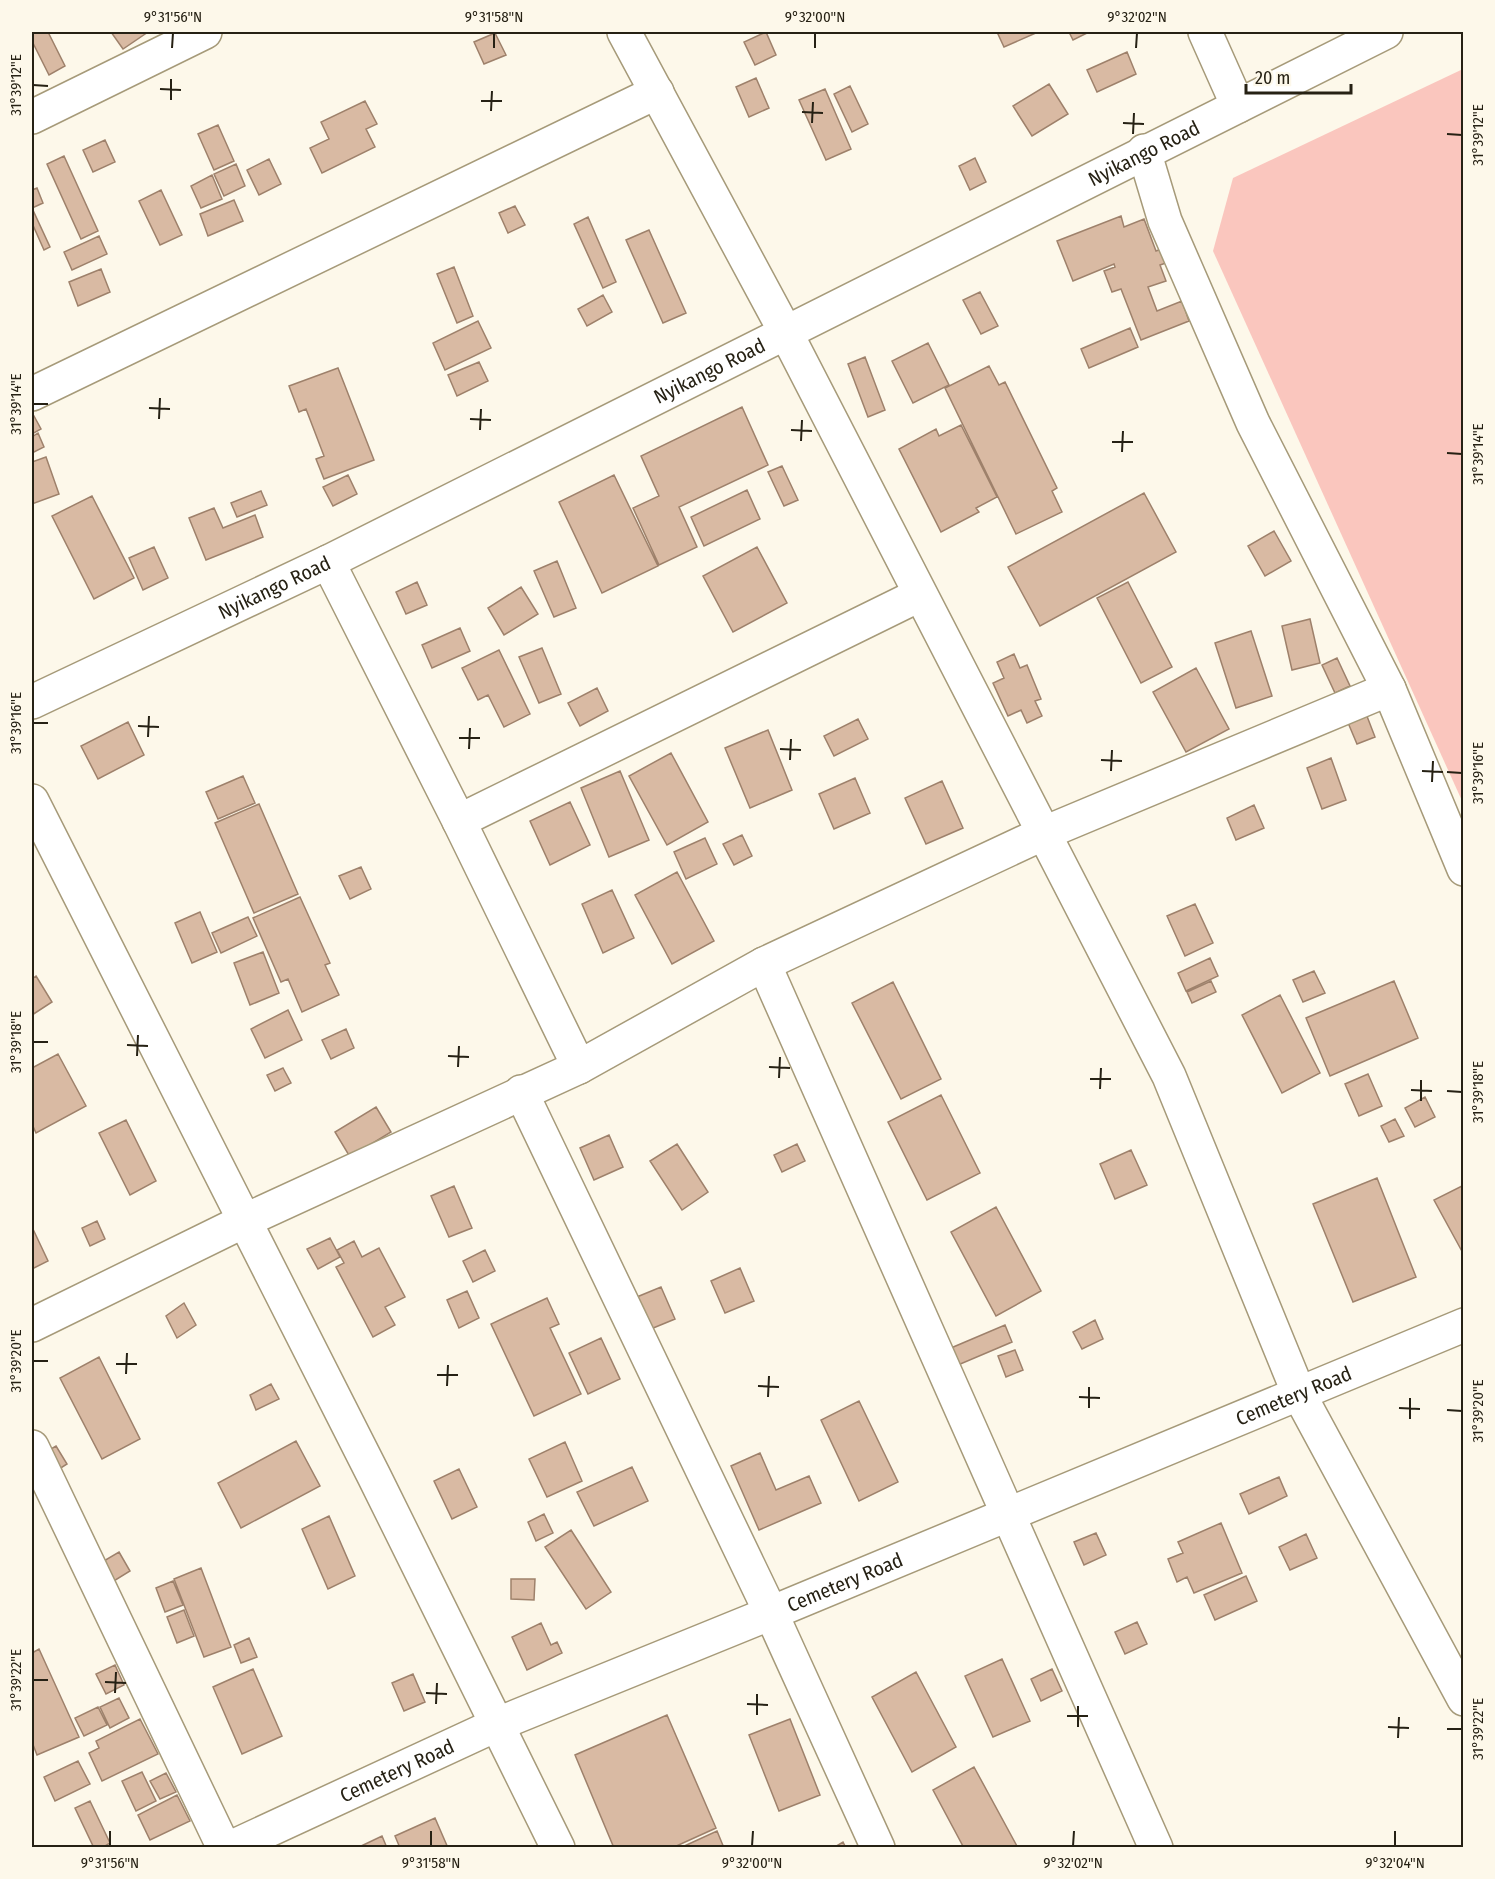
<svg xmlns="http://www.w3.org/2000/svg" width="1495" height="1879" font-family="'Fira Sans Condensed',sans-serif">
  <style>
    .green { fill: #fac6be }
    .building { fill: #d9baa3; stroke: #9e816b; stroke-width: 1.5 }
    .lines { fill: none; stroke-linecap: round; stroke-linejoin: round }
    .minor-casing { stroke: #a69a79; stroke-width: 36 }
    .minor { stroke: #fff; stroke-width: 33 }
    .ticks { fill: none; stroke: #262114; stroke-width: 2 }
    .labels { text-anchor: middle; stroke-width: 4.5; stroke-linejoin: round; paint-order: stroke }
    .street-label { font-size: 20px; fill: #262114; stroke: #fdf8ea }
    .neatline { fill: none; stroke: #262114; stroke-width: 2 }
    .ticks-label { font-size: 15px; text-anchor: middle; fill: #262114 }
  </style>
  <rect width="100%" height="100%" fill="#fdf8ea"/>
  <path class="green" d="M1463,69V803L1213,251L1233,178Z"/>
  <path class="building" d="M32,32H48L65,66L49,75L32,41Z
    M111,32H148L123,49Z
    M766,32L776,55L755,65L744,42Z
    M997,32H1038L1004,47Z
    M1069,32H1089L1073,40Z
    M495,33L506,55L484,64L474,42Z
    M1127,52L1136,74L1097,92L1087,70Z
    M756,78L769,108L749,117L736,87Z
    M1049,84L1068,114L1032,136L1013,106Z
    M850,86L868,124L852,132L834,94Z
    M825,89L851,149L826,160L799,100Z
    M365,101L377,124L366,129L375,147L322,173L310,148L329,139L321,122Z
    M218,125L234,161L214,170L198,134Z
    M105,140L115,162L93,172L83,150Z
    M64,156L98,231L81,239L47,164Z
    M975,158L986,182L970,190L959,166Z
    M269,159L281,184L259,195L247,170Z
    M236,164L245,186L224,196L214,174Z
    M212,175L222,199L201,208L191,186Z
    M37,188L43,203L32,208L50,247L44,250L32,223V190Z
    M161,190L182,235L160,245L139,201Z
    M234,200L243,221L208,236L200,214Z
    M515,206L525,225L508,233L499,213Z
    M1121,216L1124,227L1144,219L1156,251L1164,248L1169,262L1160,265L1166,281L1148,287L1157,311L1182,301L1189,321L1141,340L1121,289L1112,292L1104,271L1115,267L1114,264L1073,281L1057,241Z
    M588,217L616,282L603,288L574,224Z
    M649,230L686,313L663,323L626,240Z
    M99,236L107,254L72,270L64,252Z
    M454,267L473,316L457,323L437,274Z
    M101,269L110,292L78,306L69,282Z
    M980,292L998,326L981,334L963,300Z
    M603,295L612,312L587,326L578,309Z
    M478,321L491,348L445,370L433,343Z
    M1130,328L1138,347L1089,368L1081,349Z
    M928,343L949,385L913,403L892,361Z
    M865,357L885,410L868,417L848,364Z
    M479,362L488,381L457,396L448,375Z
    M989,366L999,385L1005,382L1057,488L1052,491L1062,512L1016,534L945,388Z
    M338,368L374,460L324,479L316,459L324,456L306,409L299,412L289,386Z
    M742,407L768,465L679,507L697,547L659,565L633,508L659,496L641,456Z
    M34,416L41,429L32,434V417Z
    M961,425L997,497L976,508L979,512L941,532L899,449L936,429L939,436Z
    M38,433L44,447L32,453V437Z
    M46,457L59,494L32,504V462Z
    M782,466L798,500L784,506L768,472Z
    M348,475L357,494L333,506L323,487Z
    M614,475L658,566L602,593L559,502Z
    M747,490L760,519L704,546L691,517Z
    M261,491L267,505L237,517L231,503Z
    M1144,493L1176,552L1040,626L1008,567Z
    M92,496L134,578L94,599L52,516Z
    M214,508L223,528L255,515L263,537L206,560L189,518Z
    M1274,531L1291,561L1265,576L1248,546Z
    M154,547L168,578L143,590L129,558Z
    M757,547L787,603L733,632L703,576Z
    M557,561L576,608L554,617L534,571Z
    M417,582L427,605L406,614L396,592Z
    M1128,582L1172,667L1141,683L1097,598Z
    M521,587L538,614L504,635L488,608Z
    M1310,619L1320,663L1292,670L1282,626Z
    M460,628L470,651L432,668L422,645Z
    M1251,631L1272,696L1236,708L1215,643Z
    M542,648L561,694L539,703L519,657Z
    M499,650L530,714L504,727L488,695L478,700L462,668Z
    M1014,654L1020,668L1027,665L1041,699L1035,701L1042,716L1027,723L1021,710L1008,716L993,683L1004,678L997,662Z
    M1337,658L1350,686L1335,693L1322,665Z
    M1196,668L1229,729L1186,752L1153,692Z
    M597,688L608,711L580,726L568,703Z
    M1365,711L1375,737L1357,744L1346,718Z
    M858,719L868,739L834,756L824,736Z
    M128,722L144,755L98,779L81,746Z
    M768,730L792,790L750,808L725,748Z
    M671,753L708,822L667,845L629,776Z
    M1331,758L1346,800L1322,809L1307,768Z
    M620,771L649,840L609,857L581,788Z
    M243,776L255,803L218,819L206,792Z
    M855,778L870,813L834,829L819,794Z
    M942,781L963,828L926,844L905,798Z
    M570,802L590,845L550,865L530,821Z
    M259,804L298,894L254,913L215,823Z
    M1254,805L1264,828L1236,840L1227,818Z
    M742,835L752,856L734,865L723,844Z
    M705,838L717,864L686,879L674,852Z
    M361,867L371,889L350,899L339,876Z
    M677,872L714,941L672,964L635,895Z
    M612,890L634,938L603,953L582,904Z
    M300,897L330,963L325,965L339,995L302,1012L288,979L281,982L253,918Z
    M1195,904L1213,943L1185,956L1167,916Z
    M200,912L217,952L192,963L175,923Z
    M248,917L257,936L221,953L212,933Z
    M263,952L279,993L250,1005L234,963Z
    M1210,958L1218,976L1186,991L1178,973Z
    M1314,971L1325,993L1303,1002L1293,980Z
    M36,976L52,1002L32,1015V979Z
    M1211,981L1216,992L1192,1003L1187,992Z
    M1394,981L1418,1038L1330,1076L1306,1018Z
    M893,982L941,1079L901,1099L852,1003Z
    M1280,995L1320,1073L1282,1093L1242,1015Z
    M288,1010L302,1040L265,1058L251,1029Z
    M346,1029L354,1048L331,1059L322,1040Z
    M58,1054L86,1106L36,1133L32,1124V1068Z
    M283,1068L291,1083L275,1091L267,1075Z
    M1368,1074L1382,1106L1359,1116L1345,1084Z
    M941,1095L980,1173L927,1200L888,1122Z
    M1425,1097L1435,1117L1415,1127L1405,1108Z
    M376,1107L391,1132L350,1157L335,1132Z
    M1395,1119L1404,1136L1389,1142L1381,1126Z
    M126,1120L156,1181L130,1195L99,1133Z
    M609,1135L623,1167L594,1180L580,1148Z
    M677,1144L708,1192L682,1210L650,1161Z
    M797,1144L805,1161L782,1172L774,1155Z
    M1131,1150L1147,1185L1115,1199L1100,1164Z
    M1377,1178L1416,1277L1353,1302L1313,1204Z
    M1464,1185V1255L1434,1200Z
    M454,1186L472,1228L449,1237L431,1196Z
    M996,1207L1041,1291L996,1316L951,1232Z
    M97,1221L105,1239L90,1246L82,1228Z
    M32,1227L48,1261L32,1269Z
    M330,1238L340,1257L318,1269L307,1249Z
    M354,1241L362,1257L379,1248L405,1297L385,1307L395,1325L373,1337L336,1267L344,1263L337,1250Z
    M485,1250L495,1271L473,1282L463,1261Z
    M740,1268L754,1301L725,1313L711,1281Z
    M661,1287L675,1319L646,1331L632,1299Z
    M467,1291L479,1318L459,1328L447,1300Z
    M547,1298L559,1324L550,1328L581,1394L534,1416L491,1324Z
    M184,1303L196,1325L177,1338L166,1316Z
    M1095,1320L1103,1339L1082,1349L1073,1332Z
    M1005,1325L1012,1342L958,1365L951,1348Z
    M601,1338L620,1379L588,1394L569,1353Z
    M1015,1350L1023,1370L1006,1377L998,1356Z
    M99,1357L140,1439L102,1459L60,1378Z
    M271,1384L279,1399L256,1410L250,1395Z
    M859,1401L898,1482L859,1501L821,1420Z
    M296,1441L320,1486L241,1528L218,1483Z
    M565,1442L582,1481L547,1497L529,1459Z
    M56,1446L67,1464L50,1475L39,1456Z
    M760,1453L776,1490L809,1476L821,1503L759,1530L731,1466Z
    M632,1467L648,1501L594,1526L577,1492Z
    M459,1469L477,1507L452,1519L434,1481Z
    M1279,1477L1287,1496L1249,1514L1240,1494Z
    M544,1514L553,1533L536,1541L528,1522Z
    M329,1516L355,1576L328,1589L302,1529Z
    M1221,1523L1242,1573L1194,1593L1187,1577L1177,1582L1168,1559L1183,1553L1178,1542Z
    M571,1530L611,1592L586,1609L545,1547Z
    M1096,1533L1106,1555L1084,1565L1074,1542Z
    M1306,1534L1317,1558L1290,1570L1279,1547Z
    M119,1552L130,1571L109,1584L97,1565Z
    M201,1568L231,1647L204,1657L174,1579Z
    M1246,1576L1257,1601L1215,1620L1204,1595Z
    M511,1579H535L534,1600L511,1599Z
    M173,1581L183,1605L165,1612L156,1588Z
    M184,1610L194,1636L177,1643L167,1617Z
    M1137,1622L1147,1644L1125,1654L1115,1632Z
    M541,1623L551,1645L557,1642L562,1653L527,1670L512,1637Z
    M249,1638L257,1657L241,1663L234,1645Z
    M39,1649L79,1737L37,1755L32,1742V1653Z
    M1002,1659L1030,1721L993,1737L965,1676Z
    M115,1665L124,1685L106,1694L96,1674Z
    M253,1669L282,1736L242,1754L213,1687Z
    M1052,1669L1062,1691L1041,1701L1031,1679Z
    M916,1672L956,1747L912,1772L872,1697Z
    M413,1674L425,1702L404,1711L392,1683Z
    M119,1698L129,1718L110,1728L100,1707Z
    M98,1707L107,1725L84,1736L75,1718Z
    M667,1715L716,1828L672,1848H614L575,1755Z
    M140,1719L158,1754L102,1781L89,1753L99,1748L96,1741Z
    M790,1719L820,1795L779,1811L749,1735Z
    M78,1761L90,1784L55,1801L44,1777Z
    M974,1767L1018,1848H964L933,1790Z
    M142,1772L156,1801L136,1811L122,1781Z
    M166,1773L176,1792L160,1799L150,1781Z
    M177,1795L190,1821L150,1840L138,1815Z
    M90,1801L110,1843L102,1848H94L75,1808Z
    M435,1818L448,1848H400L395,1836Z
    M717,1831L724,1848H680Z
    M382,1836L387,1848H357Z
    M843,1842L846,1848H833Z"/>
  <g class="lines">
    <g class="minor-casing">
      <g id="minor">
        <path d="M624,32L785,331L1169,1076L1299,1394L1464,1699"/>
        <path d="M1205,32L1238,106"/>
        <path d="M32,117L205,32"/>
        <path d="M1144,151L1165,221L1253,423L1389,689L1464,869"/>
        <path d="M32,394L657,92"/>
        <path d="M328,562L459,821L579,1067"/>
        <path id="s1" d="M32,702L328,562L1386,32"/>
        <path d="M32,801L374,1476L558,1848"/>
        <path d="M459,821L919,595"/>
        <path d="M764,964L1156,1848"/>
        <path d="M521,1092L771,1613L878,1848"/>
        <path d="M32,1325L244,1221L579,1067L764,964L1042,834L1389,689"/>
        <path d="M32,1447L224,1848"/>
        <path id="s2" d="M230,1848L498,1724L771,1613L1464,1325"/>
      </g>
    </g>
    <use href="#minor" class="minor"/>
  </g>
  <path class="ticks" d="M172,48L173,33M494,48V33M815,48V33M1136,48L1137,33M33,85L48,86M160,89L181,90M171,100V79M481,101H502M491,111L492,91M802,112L823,113M812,123L813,102M1123,123L1144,124M1133,134L1134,113M1447,134L1462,135M33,404H48M149,408L170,409M159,419L160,398M470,419L491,420M480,430L481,409M791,430L812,431M801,441L802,420M1112,442H1133M1122,452L1123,431M1447,453L1462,454M33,723H48M138,726L159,727M148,737L149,716M459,738H480M469,749L470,728M780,749L801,750M790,760L791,739M1101,760L1122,761M1111,771L1112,750M1422,771L1443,772M1447,772L1462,773M1432,782L1433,761M33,1042H48M127,1045L148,1046M137,1056L138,1035M448,1056L469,1057M458,1067L459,1046M769,1067L790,1068M779,1078L780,1057M1090,1079H1111M1100,1089L1101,1068M1411,1090L1432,1091M1447,1091L1462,1092M1421,1101V1080M33,1361H48M116,1364H137M126,1374L127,1353M437,1375H458M447,1386L448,1365M758,1386L779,1387M768,1397L769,1376M1079,1397L1100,1398M1089,1408V1387M1399,1408L1420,1409M1447,1410L1462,1411M1410,1419V1398M33,1680H48M105,1682L126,1683M115,1693L116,1672M426,1693L447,1694M436,1704L437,1683M747,1704L768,1705M757,1715V1694M1067,1716H1088M1078,1727V1706M1388,1727L1409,1728M1447,1729H1462M1398,1738L1399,1717M110,1846V1831M431,1846V1831M752,1846L753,1831M1073,1846L1074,1831M1395,1846V1831"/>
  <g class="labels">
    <g class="street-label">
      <text dy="7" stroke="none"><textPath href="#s1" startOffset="1240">Nyikango Road</textPath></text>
      <text dy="7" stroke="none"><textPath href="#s1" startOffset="754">Nyikango Road</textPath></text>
      <text dy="7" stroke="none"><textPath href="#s1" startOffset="268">Nyikango Road</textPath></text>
      <text dy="7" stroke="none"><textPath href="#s2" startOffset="1156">Cemetery Road</textPath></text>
      <text dy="7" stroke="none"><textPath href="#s2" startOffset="670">Cemetery Road</textPath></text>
      <text dy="7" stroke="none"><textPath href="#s2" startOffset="184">Cemetery Road</textPath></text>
    </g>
  </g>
  <rect width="1495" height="1879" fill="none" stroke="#fdf8ea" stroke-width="66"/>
  <path d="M1246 84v9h105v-9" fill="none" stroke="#262114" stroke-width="3"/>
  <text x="1255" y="84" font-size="18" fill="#262114" stroke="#fdf8ea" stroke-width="4.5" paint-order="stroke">20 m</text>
  <rect x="33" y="33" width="1429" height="1813" class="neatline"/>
  <g class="ticks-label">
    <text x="173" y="22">9°31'56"N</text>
    <text x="494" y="22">9°31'58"N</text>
    <text x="815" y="22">9°32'00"N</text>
    <text x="1137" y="22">9°32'02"N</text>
    <text transform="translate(16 85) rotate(-90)" y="5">31°39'12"E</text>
    <text transform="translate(1478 135) rotate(-90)" y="5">31°39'12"E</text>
    <text transform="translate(16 404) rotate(-90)" y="5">31°39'14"E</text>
    <text transform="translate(1478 454) rotate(-90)" y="5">31°39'14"E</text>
    <text transform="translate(16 723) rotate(-90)" y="5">31°39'16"E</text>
    <text transform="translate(1478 773) rotate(-90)" y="5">31°39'16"E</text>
    <text transform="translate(16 1042) rotate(-90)" y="5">31°39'18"E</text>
    <text transform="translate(1478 1092) rotate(-90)" y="5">31°39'18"E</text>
    <text transform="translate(16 1361) rotate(-90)" y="5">31°39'20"E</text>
    <text transform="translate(1478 1411) rotate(-90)" y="5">31°39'20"E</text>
    <text transform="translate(16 1680) rotate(-90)" y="5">31°39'22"E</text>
    <text transform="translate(1478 1729) rotate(-90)" y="5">31°39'22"E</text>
    <text x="110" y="1868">9°31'56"N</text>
    <text x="431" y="1868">9°31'58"N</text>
    <text x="752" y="1868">9°32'00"N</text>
    <text x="1073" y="1868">9°32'02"N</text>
    <text x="1395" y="1868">9°32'04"N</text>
  </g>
</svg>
